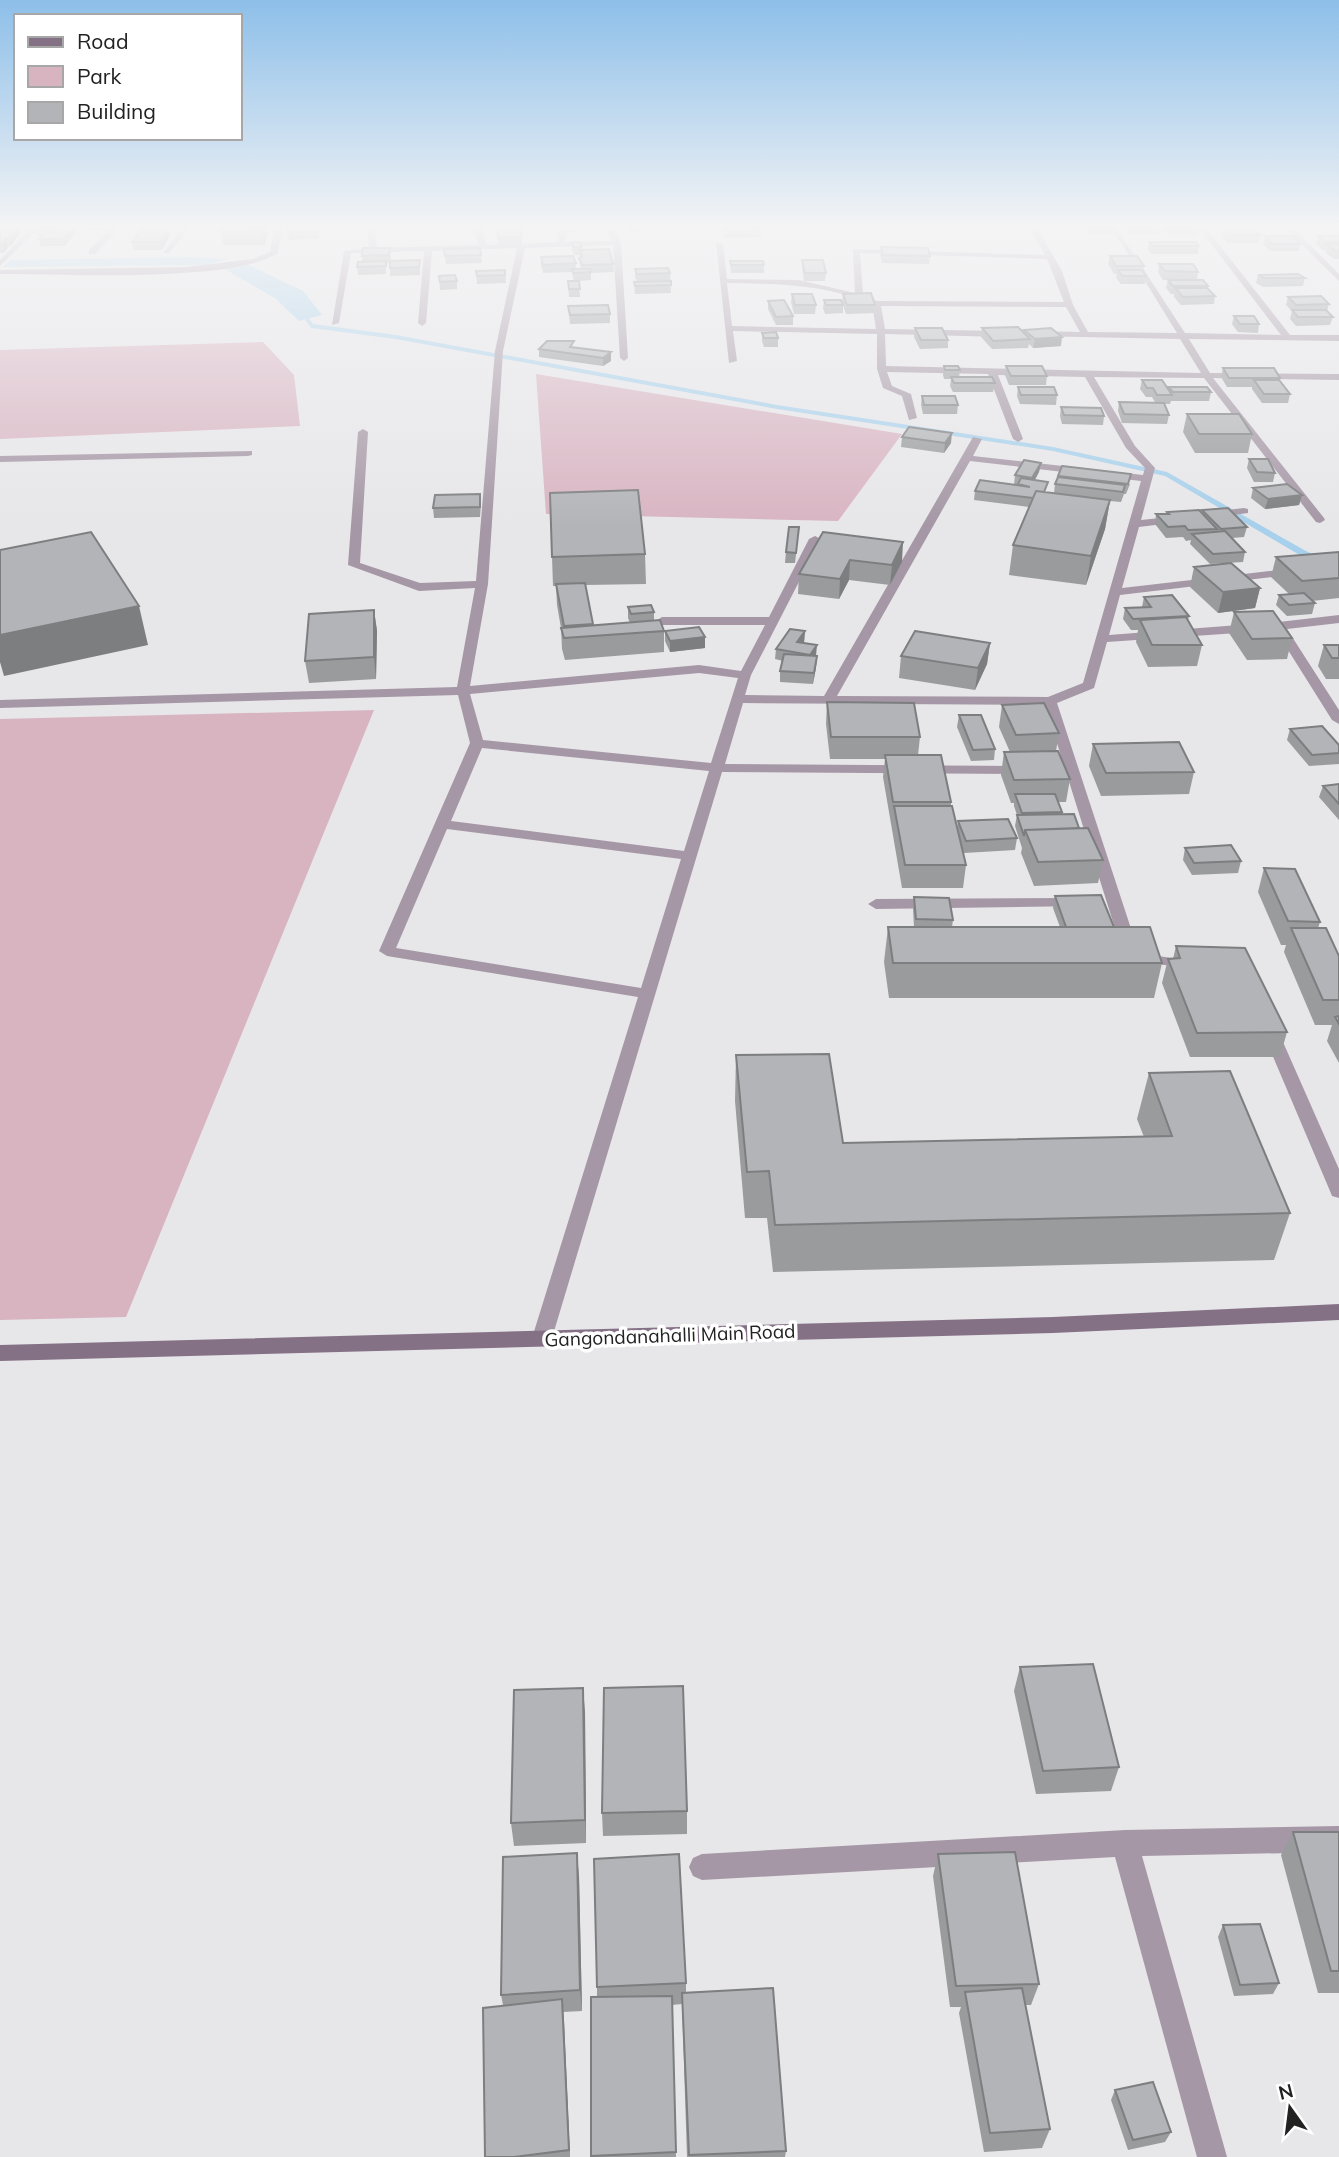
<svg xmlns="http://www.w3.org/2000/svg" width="1339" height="2157" font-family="Mulish,sans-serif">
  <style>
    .green { fill: #d8b4c1 }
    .water { fill: #a6d0eb }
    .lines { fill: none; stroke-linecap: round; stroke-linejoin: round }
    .stream { fill: #a6d0eb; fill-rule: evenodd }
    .street { fill: #a597a5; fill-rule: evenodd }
    .secondary { fill: #857186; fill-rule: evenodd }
    .wall { fill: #999b9d }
    .shaded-wall { fill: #7d7e80 }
    .building { fill: #b2b4b7; stroke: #7d7e80; stroke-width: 2 }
    .labels { text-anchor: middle; stroke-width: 7; stroke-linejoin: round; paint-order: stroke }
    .street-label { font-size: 19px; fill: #222223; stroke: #fff }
  </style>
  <rect width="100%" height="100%" fill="#e7e6e9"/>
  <path class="green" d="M263,342L294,375L300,426L0,439V350Z
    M536,374L902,434L838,521L546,514Z
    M374,710L126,1317L0,1320V719Z"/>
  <path class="water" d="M190,257L228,259L205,265L2,267L12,260Z
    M247,264L303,291L322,315L299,321L275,298L223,268Z"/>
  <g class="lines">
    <path class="stream" d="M296,307H300L313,324L396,335L777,405L1053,447L1167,472L1304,550L1339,567V572L1298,554L1165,476L1053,451L777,409L396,339L311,328Z"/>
    <path class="street" d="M35,224H43L0,266V260Z
      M115,224H123L95,254H89V250Z
      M186,224H193L169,253H163Z
      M275,224H283L278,253C234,283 59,274 0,274V270L186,267L253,259L270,252Z
      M366,224H374L377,248L478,245L473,224H481L486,245L558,242V232L588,224H601L565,235L566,242L612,241L603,224H611L621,243L628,358L624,361L620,358L613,245L525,248L503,351L488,584L470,686L699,665L741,671L765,625H662L656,621L662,617H769L809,539L815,536L821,539L751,675L745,695L824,696L973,437L982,439L973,456L1143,475L1145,468L1126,448L1085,377L998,375L1023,439L1018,442L1013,439L988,374L887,372L892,386L911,394L917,418L909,420L902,396L883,388L877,369V334L733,331L737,361L729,363L716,242L723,244L727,279L799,280L855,293L853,249L1045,255L1027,224H1035L1062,271L1073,305L1088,332L1177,333L1122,244L1107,224H1114L1185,333L1281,335L1196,224H1203L1290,335H1339V341L1189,339L1210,373L1339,374V380L1213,378L1324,518L1325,520L1320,523L1316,522L1204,378L1094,377L1135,446L1155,468L1141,520L1179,516L1184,519L1179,522L1139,527L1122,588L1339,563V569L1120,595L1109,635L1252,624L1258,628L1252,632L1107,642L1094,688L1057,703L1139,953L1197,962L1199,965L1197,968L1132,962L1124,957L1045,705L743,703L725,764L1025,766L1032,770L1025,774L722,772L552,1338L549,1344L542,1346L535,1344L532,1338L638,997L387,956L379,951L470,743L458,695L0,708V700L457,687L475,588L419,591L348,565L358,432L363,429L368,432L360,563L420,583L476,581L495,351L517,248L432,251L426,323L422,326L418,323L424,251L351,253L339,323L332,325L344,251L369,248ZM860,253L1047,259L1064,302L877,301L863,295ZM727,283C778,284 824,284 872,304L876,329L732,326ZM881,306L1066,307L1080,332L1035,331L1032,336L1180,339L1201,373L886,366L885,334L1003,337L1007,334L1003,331L885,329ZM970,461L1141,481L1083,683L1048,697L837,696ZM699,673L738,678L711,763L483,740L470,694ZM482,748L709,771L684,851L451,821ZM447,829L681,859L641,988L396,948Z
      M1281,224H1289L1339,274V281Z
      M252,451V455L248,456L0,462V456Z
      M1244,508L1248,509V513L1210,518L1205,515L1210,512Z
      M1339,615V623L1287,629L1339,710V724L1332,720L1273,626L1279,622Z
      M1077,898L1085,903L1082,906L876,909L868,904L876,899Z
      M1271,1028L1279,1033L1339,1169V1198L1332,1196L1330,1191L1263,1033Z
      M1339,1826V1852L1142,1856L1227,2157H1197L1115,1857L702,1880L693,1876L689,1867L693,1858L702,1854L1125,1830Z"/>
    <path class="secondary" d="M1339,1304V1320L1053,1333L0,1361V1345L1053,1317Z"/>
  </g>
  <path class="wall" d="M40,224H77L78,229L65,246H41L39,239L41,236H38L36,229Z
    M82,224H112L108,230H84Z
    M223,224H266L268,235L264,245H223L220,230Z
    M318,224L319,238L289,240L288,232Z
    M626,224H641V231L629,232Z
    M651,224H664V229H654Z
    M935,224H958V227L938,228Z
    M1081,224H1114L1115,226L1114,233L1089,234Z
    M1122,224H1159L1160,226L1159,234H1131Z
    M1163,224H1198L1200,227L1198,235H1167L1162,228Z
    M1243,224H1275L1274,228L1254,229L1260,235L1259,243H1228L1222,236L1223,228H1247Z
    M1295,224H1318L1317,229H1301Z
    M1320,224H1339L1338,229L1328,230Z
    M19,225L20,233L11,246L8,247L4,253H0V226Z
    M724,226L761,230V237L725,238Z
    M497,229L522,237V245L498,246Z
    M170,235L162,250H134L132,242Z
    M1265,236L1300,244L1299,251H1270L1263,244Z
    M1318,236H1339V259H1334L1325,252L1326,250H1323L1316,244Z
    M572,242L582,247V250L613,264L614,272L591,273V280L579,281L580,297H569L568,281H574L572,272L543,273L541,265V257L576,263V269H581L580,265V255H574L572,250Z
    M1149,242L1199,246L1198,254H1152L1148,250Z
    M881,247L930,256L929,264L882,263L880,255Z
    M363,248L391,256L390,263H386V274L358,275L357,267L362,262Z
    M444,249L481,255L482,263L446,264Z
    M1110,256L1144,266L1143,272L1146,276L1145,284H1121L1116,278L1117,274H1114L1108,264Z
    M420,260V275L390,276V268Z
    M802,260L826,273L825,281H804L802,268Z
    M730,261L764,265V273H731Z
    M1159,264L1198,272L1197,280H1163L1158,272Z
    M635,269L670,273L671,293L635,294L634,282H637L635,277Z
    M505,270L506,283L477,284L476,271Z
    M1258,275L1305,278L1303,286L1263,287L1256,283Z
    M439,276L457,281V289L440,290Z
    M1168,280L1208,286V288L1215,296L1214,304L1181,305L1174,297V294H1171L1166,288Z
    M792,294L816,305L815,314H794L791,302Z
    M843,294L875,305L874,313L846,314L842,302Z
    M1288,297L1329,304L1327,311L1333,317L1330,325L1296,326L1290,319L1292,311L1286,305Z
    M824,300L843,305V313L825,314L823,308Z
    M768,301L793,316V325H776L768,309Z
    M568,306L610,314V323L570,324Z
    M1234,316L1259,324L1258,333L1238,332L1232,324Z
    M915,328L948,340V348L920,349L914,337Z
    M982,328L1024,333V330L1061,346L1033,348L1029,344L1028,348L992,349L981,337Z
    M762,333L778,338V347H764L762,341Z
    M574,347L611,361L603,366L539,357V349Z
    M944,366L960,370L959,377L995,383L993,392H953L950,386L951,379H944L943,375Z
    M1006,366L1047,376L1046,385H1009L1005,375Z
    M1223,368L1280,378V380L1290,394L1288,403H1262L1252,389V387H1227L1221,377Z
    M1142,380L1169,390V387L1211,392L1209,401H1171L1170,404H1164L1169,415L1167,424L1122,423L1118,411L1119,402H1155L1152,397H1146L1140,389Z
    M1018,387L1057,395L1056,405L1020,404L1017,396Z
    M922,396L958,405L957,414H923L921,405Z
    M1061,407L1104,416L1103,425L1062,424L1060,416Z
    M1187,414L1252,434L1248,453H1195L1183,432Z
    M902,437L951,443L944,453L901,447Z
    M1249,459L1275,473L1273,482H1254L1247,468Z
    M1041,463L1039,472L1035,480L1046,493H1054L1055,484L1062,466L1130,484L1126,494H1124L1121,502L1110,501L1105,529L1086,585L1009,575L1013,545L1029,507L974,500L975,491L1014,485L1015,475Z
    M1253,488L1302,495L1299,505L1265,509L1251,498Z
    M481,504L480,517L434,518L433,508Z
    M1202,510L1247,527L1244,537L1232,538L1245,552L1243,562L1210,564L1190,544L1191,540L1186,541L1183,537L1166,538L1155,524L1156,514H1167V512H1202Z
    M823,532L902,562L890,585L849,580L839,599L798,594L799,574Z
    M798,537L795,563H785L786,552Z
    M1339,552V598L1312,601L1315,603L1312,614L1287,616L1276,605L1279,595L1289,594L1271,577L1276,557Z
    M645,554L646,584L585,585L593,625L630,623L628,618V607L654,612V621L664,631V652L565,660L562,649L561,628L557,605L556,586H553L552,557Z
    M1194,567L1260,588L1255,608L1218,613L1190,587Z
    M1144,597L1189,616L1188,620L1202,645L1197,666L1148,667L1136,642L1138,630H1131L1123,619L1125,608L1142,607Z
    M374,610L377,631L376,679L309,683L305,661Z
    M1234,612L1292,638L1287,659L1247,660L1229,633Z
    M665,631L705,648L670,652L665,641Z
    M805,631L804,643L817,656L816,667L813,684L780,682V671L783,661L775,659L776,649Z
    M990,643L987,664L975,690L899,678L901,656Z
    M1324,645H1339V679H1326L1318,666Z
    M827,702L920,737L918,755L951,802V806L957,828L958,821L1017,838L1015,850L964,853L961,845L966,865L963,888H902L883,777L885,759H830L826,724Z
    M1002,705L1059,733L1056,751L1070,779L1066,802H1058L1062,812V814L1079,828L1103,860L1098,883L1034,886L1021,853L1022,848L1015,826L1017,815L1014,806V803H1011L1001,775L1004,752H1010L999,727Z
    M959,715L995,749L994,760L971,761L957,727Z
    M1290,729L1339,745V764L1309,766L1287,740Z
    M1093,744L1194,772L1189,794L1101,796L1089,766Z
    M1339,784V820L1319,797L1323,786Z
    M1185,848L1241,861L1238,873L1192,875L1183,860Z
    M1264,868L1320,922L1318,928L1339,956V1063L1327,1041L1332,1025H1315L1284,952L1286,945H1281L1258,892Z
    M1055,896L1114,927L1162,963L1154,998H889L884,962L888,927H914L913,909L914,897L953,920L952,927H1060L1053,908Z
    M1176,946L1287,1032L1280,1057H1190L1162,983L1168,959H1173Z
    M736,1055L843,1143L1144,1137L1137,1119L1149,1073L1290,1213L1274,1260L773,1272L767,1218H745L735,1101Z
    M1020,1667L1119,1767L1111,1791L1036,1794L1014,1691Z
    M585,1712L586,1843L514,1846L511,1823Z
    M687,1811V1834L603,1836L602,1813Z
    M1293,1832H1339V1993H1318L1281,1855Z
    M938,1854L1039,1984L1031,2005H1025L1050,2129L1042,2148L984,2152L959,2013L961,2007H950L933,1876Z
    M579,1876L582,2011L563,2012L570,2157H485L503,2005L501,1995Z
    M1223,1925L1279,1983L1273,1994L1234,1996L1218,1937Z
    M686,1983V1993L786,2151L785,2157H687L682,2004L672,2005L676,2157H592L591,1997H597V1987Z
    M1115,2090L1171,2132L1165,2142L1128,2150L1111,2100Z"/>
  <path class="shaded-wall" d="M74,224H77L78,229L65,246L63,239Z
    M264,224H266L268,235L264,245L262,229Z
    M19,225L20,233L11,246L10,239Z
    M169,227L170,235L162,250L161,242Z
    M6,239L8,247L4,253L2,245Z
    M1062,337L1061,346L1033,348L1035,339Z
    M611,352V361L603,366V358Z
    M952,433L951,443L944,453L945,443Z
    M1041,463L1039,472L1030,488L1032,478Z
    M1302,495L1299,505L1265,509L1268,499Z
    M1110,500L1105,529L1086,585L1091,556Z
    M903,542L902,562L890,585L892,565Z
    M850,560L849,580L839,599L840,579Z
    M1260,588L1255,608L1218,613L1223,592Z
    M139,606L148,645L4,676L0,662V635Z
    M374,610L377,631L376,679L374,657Z
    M805,631L804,642L797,652V642Z
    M705,637V648L670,652V641Z
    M990,643L987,664L975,690L978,668Z
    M817,645L816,656L809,665L810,655Z
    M817,656L816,667L813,684L814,673Z
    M583,1688L585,1712L586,1843L585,1820Z
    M577,1853L579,1876L582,2011L580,1990Z
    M562,1999L564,2020L570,2157L569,2150Z"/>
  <path class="building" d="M40,224H74L63,239H39L45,233H54L59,228L36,229Z
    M223,224H264L262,229L220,230Z
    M318,224V231L288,232V225Z
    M1088,224H1114L1115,226H1090Z
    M1130,224H1159L1160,226H1132Z
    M1167,224H1198L1200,227H1168Z
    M19,225L10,239H6L2,245H0V226Z
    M759,225L761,230H725L724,226Z
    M144,227H169L161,242H132Z
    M520,228L522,237L498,238L497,229Z
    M1223,228H1253L1260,235H1230Z
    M1265,236H1293L1300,244H1272Z
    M1318,236H1339V242H1325Z
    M572,242H580L582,247L574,248Z
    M1149,242H1196L1199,246H1153Z
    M1327,244H1339V251H1336Z
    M881,247L928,248L930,256L883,255Z
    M363,248H390L389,255L362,256Z
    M480,248L481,255L445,256L444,249Z
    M609,249L613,264L582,265L579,258L582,257L580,250Z
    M573,256L576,263L543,265L541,257Z
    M1110,256H1137L1144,266H1116Z
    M420,260L419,267L390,268V261Z
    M802,260H823L826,273H805Z
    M386,261V266L357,267L358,262Z
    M730,261H763L764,265H731Z
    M1159,264H1193L1198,272L1165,271Z
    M668,268L670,273L637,274L635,269Z
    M572,269H590L591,272L573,273Z
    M505,270V275L477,276L476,271Z
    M1118,270H1142L1146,276H1122Z
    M1298,274L1305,278H1264L1258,275Z
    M455,275L457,281L440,282L439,276Z
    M1168,280H1203L1208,286H1173Z
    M568,281H579L580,289H569Z
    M671,281V285L635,286L634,282Z
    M1175,288H1207L1215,296L1183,297Z
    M871,293L875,305H847L843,294Z
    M792,294H812L816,305H795Z
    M1321,296L1329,304L1296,305L1288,297Z
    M784,300L793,316L776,317L768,301Z
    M824,300H841L843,305H826Z
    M608,305L610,314L570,315L568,306Z
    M1292,310H1326L1333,317H1298Z
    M1234,316H1254L1259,324H1240Z
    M1018,327L1030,339L993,341L982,328Z
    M915,328H942L948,340H921Z
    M1051,328L1062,337L1035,339L1024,330Z
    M776,332L778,338H764L762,333Z
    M547,341H574L570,347L611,352L603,358L539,349Z
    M944,366H958L960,370H945Z
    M1006,366H1042L1047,376H1011Z
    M1223,368H1274L1280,378H1229Z
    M951,377H992L995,383H954Z
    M1142,380H1162L1172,395H1157L1153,388H1147Z
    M1254,380H1279L1290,394H1264Z
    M1018,387H1054L1057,395H1021Z
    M1169,387H1207L1211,392H1173Z
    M922,396H955L958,405H924Z
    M1119,402L1164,403L1169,415L1124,414Z
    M1061,407L1101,408L1104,416L1064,415Z
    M1187,414H1239L1252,434H1199Z
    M909,427L952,433L945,443L902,437Z
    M1249,459H1268L1275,473L1257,472Z
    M1024,460L1041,463L1032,478L1015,475Z
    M1062,466L1131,474L1128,484L1058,476Z
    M1058,477L1125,485L1123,492L1055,484Z
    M1021,478L1048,482L1044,492L1036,491L1033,498L975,491L980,480L1030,487L1018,484Z
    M1287,484L1302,495L1268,499L1253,488Z
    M638,490L645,554L552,557L550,493Z
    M1036,491L1110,500L1091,556L1013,545Z
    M480,494V507L433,508L435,495Z
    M1228,508L1247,527L1221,529L1202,510Z
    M1199,510L1217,529L1188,530L1185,526L1168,527L1156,514H1169L1167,512Z
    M789,527H799L796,553L786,552Z
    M1225,531L1245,552L1213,554L1192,534Z
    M91,532L139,606L0,635V550Z
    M823,532L903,542L892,565L850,560L840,579L799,574Z
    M1339,552V578L1302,581L1276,557Z
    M1231,563L1260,588L1223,592L1194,567Z
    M585,583L593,624L564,626L556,584Z
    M1304,593L1315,603L1289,605L1279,595Z
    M1172,595L1189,616L1133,619L1125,608L1151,607L1144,597Z
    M651,605L654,612L631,614L628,607Z
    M374,610V657L305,661L309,614Z
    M1273,611L1292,638L1252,639L1234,612Z
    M1186,617L1202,645H1152L1140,620Z
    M660,620L664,631L564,638L561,628Z
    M699,627L705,637L670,641L665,631Z
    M790,629L805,631L797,642L817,645L810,655L776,649Z
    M915,631L990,643L978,668L901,656Z
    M1324,645H1339V658H1332Z
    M784,654L817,656L814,673L780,671Z
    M827,702L914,703L920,737H831Z
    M1044,703L1059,733L1016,735L1002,705Z
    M959,715H981L995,749L973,750Z
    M1322,726L1339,745V753L1312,755L1290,729Z
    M1179,742L1194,772L1106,773L1093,744Z
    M1058,751L1070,779L1014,780L1004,752Z
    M885,755H941L951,802H893Z
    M1339,784V804L1323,786Z
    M1015,794H1055L1062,812L1022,813Z
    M894,806H952L966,865H905Z
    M1074,814L1079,828L1025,830L1024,836L1017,815Z
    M1008,819L1017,838L966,841L958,821Z
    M1088,828L1103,860L1038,862L1025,830Z
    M1231,845L1241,861L1194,863L1185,848Z
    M1264,868L1295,869L1320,922L1288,921Z
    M1101,895L1114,927H1066L1055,896Z
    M914,897L949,898L953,920L916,919Z
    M888,927H1150L1162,963H893Z
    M1291,928H1326L1339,956V1000H1323Z
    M1176,946L1245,948L1287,1032L1197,1033L1168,959L1180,958Z
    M1339,1016V1024L1335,1017Z
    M829,1054L843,1143L1172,1136L1149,1073L1230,1071L1290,1213L775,1225L769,1171L747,1172L736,1055Z
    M1093,1664L1119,1767L1043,1771L1020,1667Z
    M683,1686L687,1811L602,1813L604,1688Z
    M583,1688L585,1820L511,1823L514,1690Z
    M1293,1832H1339V1971H1331Z
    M1015,1852L1039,1984L956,1986L938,1854Z
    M577,1853L580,1990L501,1995L503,1857Z
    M679,1854L686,1983L597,1987L594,1859Z
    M1260,1924L1279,1983L1240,1985L1223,1925Z
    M773,1988L786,2151L689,2155L682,1993Z
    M1022,1988L1050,2129L990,2133L965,1992Z
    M672,1996L676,2152L591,2156V1997Z
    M562,1999L569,2150L514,2157H485L483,2008Z
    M1153,2082L1171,2132L1133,2140L1115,2090Z"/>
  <linearGradient id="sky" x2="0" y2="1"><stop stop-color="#8dbfe9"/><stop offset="0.43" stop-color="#f4f4f5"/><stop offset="1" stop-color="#f4f4f5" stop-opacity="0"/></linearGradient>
  <rect width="1339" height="526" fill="url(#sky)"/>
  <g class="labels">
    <g class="street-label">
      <text transform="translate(670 1335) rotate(-2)" y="7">Gangondanahalli Main Road</text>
    </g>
  </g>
  <rect x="14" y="14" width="228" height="126" fill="#ffffff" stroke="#a7a7a7" stroke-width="2"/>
  <rect x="28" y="37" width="35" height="10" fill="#857186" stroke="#a7a7a7" stroke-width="2"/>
  <text x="77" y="49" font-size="21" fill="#222223">Road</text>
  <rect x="28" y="66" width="35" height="21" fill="#d8b4c1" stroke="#a7a7a7" stroke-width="2"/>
  <text x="77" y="84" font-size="21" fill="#222223">Park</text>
  <rect x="28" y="102" width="35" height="21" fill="#b2b4b7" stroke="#a7a7a7" stroke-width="2"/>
  <text x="77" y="119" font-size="21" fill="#222223">Building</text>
  <g transform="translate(1290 2108) rotate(346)" stroke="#ffffff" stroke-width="5" paint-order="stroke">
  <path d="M0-5L12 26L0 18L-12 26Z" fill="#222223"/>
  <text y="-10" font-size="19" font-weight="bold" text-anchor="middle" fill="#222223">N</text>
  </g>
</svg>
